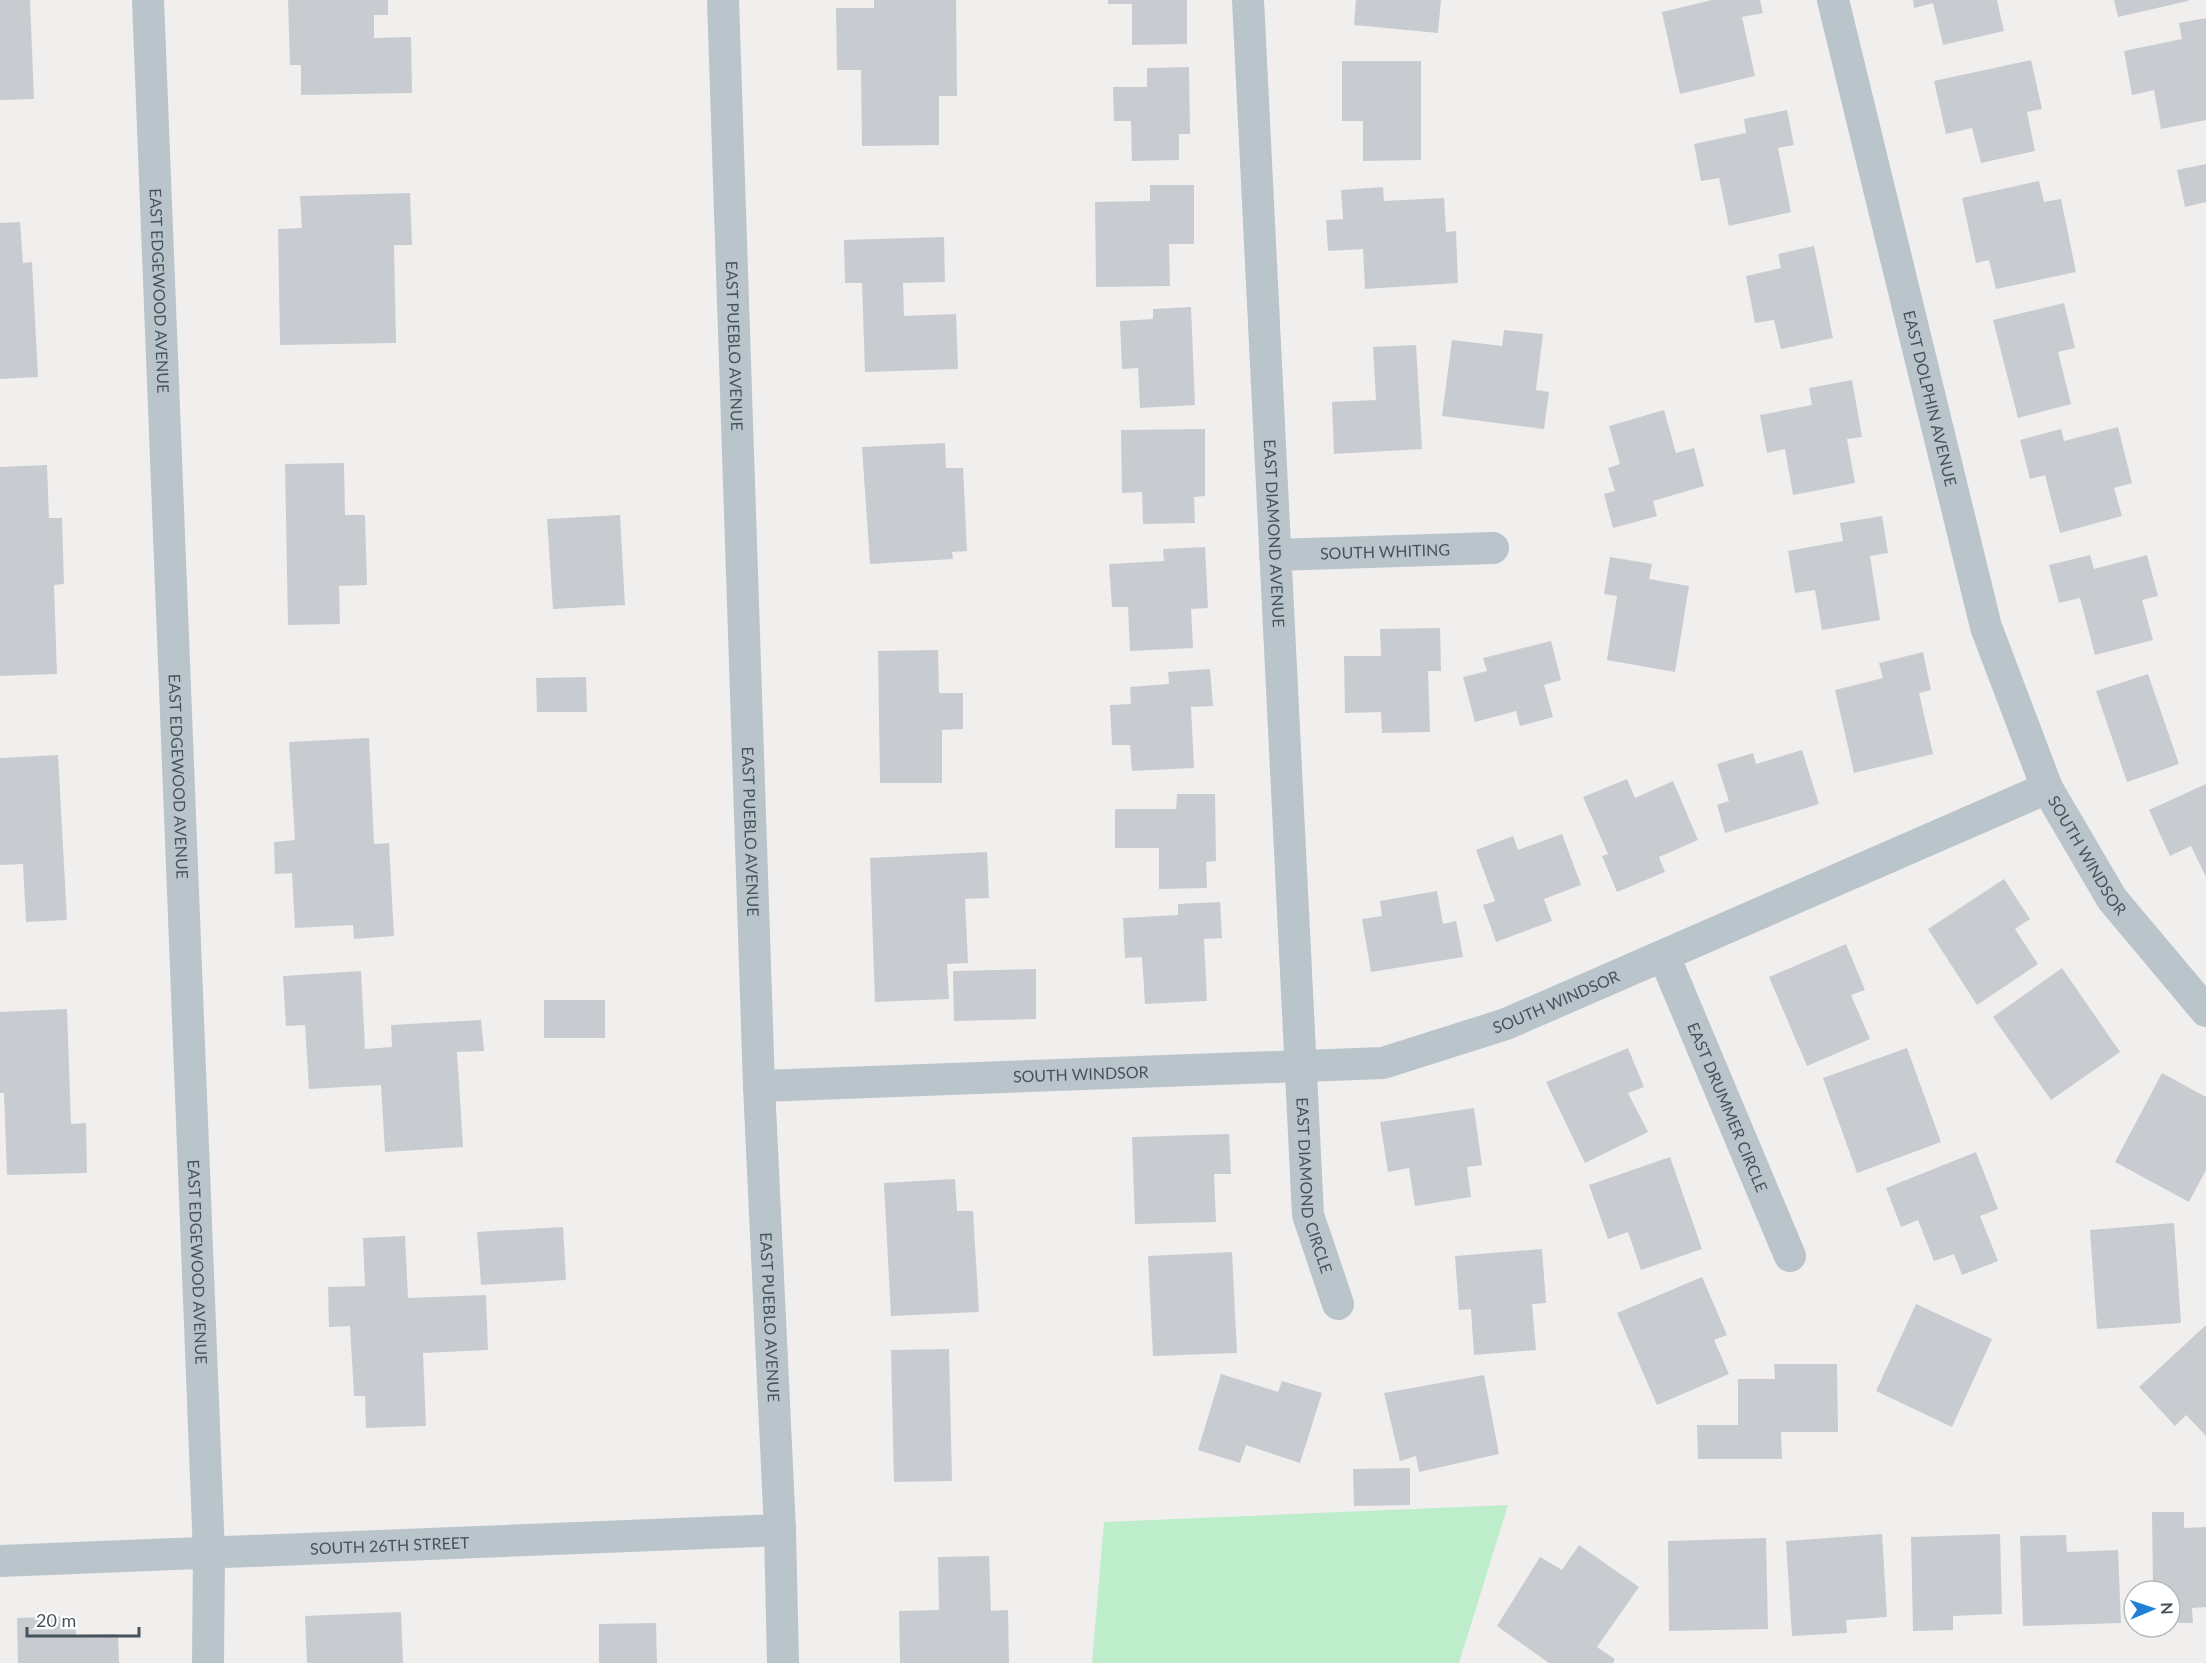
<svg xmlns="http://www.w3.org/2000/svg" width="2206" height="1663" font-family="Lato,sans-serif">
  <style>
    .green { fill: #beedcc }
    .building { fill: #c8ccd1 }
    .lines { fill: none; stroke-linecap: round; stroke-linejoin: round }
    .street { stroke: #bac4cb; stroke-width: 32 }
    .labels { text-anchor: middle; stroke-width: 4.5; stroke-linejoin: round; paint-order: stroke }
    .street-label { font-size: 16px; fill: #47535b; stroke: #fff }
  </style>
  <rect width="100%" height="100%" fill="#f1eeee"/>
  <path class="green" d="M1508,1505L1459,1663H1092L1104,1522Z"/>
  <path class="building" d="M0,0H30L34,99L0,100Z
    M288,0H388V15H374V38L411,37L412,93L301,95V65H290Z
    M874,0H956L957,96H939V145L862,146L861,70H837L836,8H874Z
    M1108,0H1187V44L1132,45V4H1108Z
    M1356,0H1441L1438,33L1354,25Z
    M1712,0H1760L1763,13L1742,17L1755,76L1680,94L1662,12Z
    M1913,0H1997L2004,31L1943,45L1933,3L1914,8Z
    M2114,0H2188V1L2118,17Z
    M2206,18V120L2161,129L2154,90L2132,95L2124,51L2182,39L2179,23Z
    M2031,60L2042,109L2027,112L2035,151L1981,163L1972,128L1946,134L1934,81Z
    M1342,61H1421V160L1363,161V121H1342Z
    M1189,67L1190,134H1179V160L1132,161L1131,121H1114L1113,87H1147V68Z
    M1787,110L1794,145L1778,148L1791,212L1729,226L1719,178L1701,181L1694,144L1746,133L1744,119Z
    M2206,164V202L2185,207L2177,170Z
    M2039,181L2044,202L2061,199L2076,272L1996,289L1989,260L1976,263L1962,198Z
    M1150,185H1194V244H1169L1170,286L1096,287L1095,202L1150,201Z
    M1383,187L1384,201L1444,198L1446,232L1456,231L1458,283L1365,289L1363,249L1328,251L1326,220L1343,219L1341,190Z
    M410,193L412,245H394L396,343L280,345L278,229L302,228L300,196Z
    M20,222L23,263L32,262L38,377L0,379V223Z
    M944,237L945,282L903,283L904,316L956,314L958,369L865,372L862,283H845L844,240Z
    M1814,246L1833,338L1781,349L1774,320L1755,323L1746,276L1781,268L1778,254Z
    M2064,303L2075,348L2058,352L2071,404L2018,418L1993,320Z
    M1191,307L1195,405L1140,408L1138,368L1122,369L1120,321L1153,319V309Z
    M1504,330L1543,334L1536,390L1549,392L1544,429L1442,416L1452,340L1502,346Z
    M1416,345L1422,449L1334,454L1332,402L1376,400L1373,347Z
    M1852,380L1862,437L1847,439L1855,483L1793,495L1785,449L1767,453L1760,415L1812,405L1809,388Z
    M1664,410L1676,453L1694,448L1704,486L1653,501L1657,516L1613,528L1604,494L1615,491L1608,468L1620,464L1609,426Z
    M2118,427L2132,483L2114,488L2122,516L2060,533L2045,475L2030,479L2020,440L2061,429L2064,441Z
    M1205,429V496L1194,497L1195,523L1143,524L1142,492L1122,493L1121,430Z
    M945,443L946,468H963L967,551L952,552L953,559L870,564L862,447Z
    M344,463L345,515H365L367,585L339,586L340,624L288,625L285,464Z
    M47,465L49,518H62L64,584L54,585L57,674L0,676V467Z
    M620,515L625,605L553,609L547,519Z
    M1882,516L1888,553L1870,556L1880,620L1822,630L1815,590L1795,593L1788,551L1843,541L1840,523Z
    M1205,547L1208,608L1191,609L1193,648L1130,651L1128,607H1112L1109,564L1164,561L1163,549Z
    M2090,555L2094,569L2147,555L2158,596L2142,600L2153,640L2095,655L2080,598L2059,603L2049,565Z
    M1610,557L1652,564L1649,579L1689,586L1675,672L1607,660L1617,596L1604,594Z
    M1440,628L1441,671H1428L1430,732L1382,733L1381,712L1345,713L1344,656H1381L1380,629Z
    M1551,641L1561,680L1544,685L1553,717L1520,726L1516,711L1475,722L1463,677L1487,671L1483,658Z
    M938,650L939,693H963V729L942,730V783H880L878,651Z
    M1923,652L1931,690L1919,693L1933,754L1854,773L1835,690L1883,678L1879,663Z
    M1210,669L1213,706L1191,707L1194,768L1132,771L1130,745H1112L1110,705L1131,704L1130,687L1169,684L1168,672Z
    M2148,674L2179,764L2127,782L2096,691Z
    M586,677L587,712H537L536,678Z
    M369,738L374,844L389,843L394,936L354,939L353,925L295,928L292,873L275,874L274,842L295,840L289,742Z
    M1802,750L1819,804L1725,833L1717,805L1729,801L1717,764L1753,753L1756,764Z
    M58,755L67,920L26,922L23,864L0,865V758Z
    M1627,779L1635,798L1673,781L1698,840L1659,857L1665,872L1617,892L1602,856L1608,854L1583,797Z
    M2206,784V877L2191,846L2170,856L2149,810Z
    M1177,794H1215L1216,861L1206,862L1207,888L1159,889V848H1115V809H1176Z
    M1562,834L1581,885L1544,899L1552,921L1496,942L1483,905L1495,901L1476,850L1513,836L1518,850Z
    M987,852L989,898L965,899L968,963L947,964L949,999L875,1002L870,858Z
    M2004,879L2030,919L2015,929L2038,964L1977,1005L1928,929Z
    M1437,891L1443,924L1456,921L1463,957L1371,972L1362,919L1382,916L1380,901Z
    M1220,902L1222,938L1204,939L1207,1001L1145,1004L1142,957L1125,958L1123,918L1178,915V904Z
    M1846,944L1865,990L1851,995L1870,1039L1807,1066L1769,977Z
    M2062,968L2120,1052L2051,1100L1993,1017Z
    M1036,969V1019L954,1021L953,971Z
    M361,971L365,1049L392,1047L391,1025L481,1020L484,1051L457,1052L463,1147L385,1152L381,1085L309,1089L305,1025L286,1026L283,976Z
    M544,1000H605V1038H544Z
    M67,1009L71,1124L86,1123L87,1173L7,1175L4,1093H0V1012Z
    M1628,1048L1644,1087L1628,1093L1648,1132L1585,1163L1546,1082Z
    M1907,1048L1941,1142L1857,1173L1823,1078Z
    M2162,1073L2206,1097V1170L2189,1202L2115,1162Z
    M1474,1108L1482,1165L1467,1167L1471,1197L1415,1206L1409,1168L1388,1172L1380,1122Z
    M1229,1134L1231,1174H1214L1216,1222L1135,1224L1132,1137Z
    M1976,1152L1998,1209L1980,1216L1998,1261L1962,1275L1954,1254L1934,1261L1918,1220L1901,1227L1886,1188Z
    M1670,1157L1702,1249L1641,1270L1628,1232L1608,1239L1589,1185Z
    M955,1179L957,1211H973L979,1312L891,1316L884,1183Z
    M2174,1223L2181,1323L2097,1329L2090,1230Z
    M563,1227L566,1280L481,1285L477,1232Z
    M405,1236L408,1298L486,1295L488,1350L423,1353L426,1426L366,1428L365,1396H354L350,1326L329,1327L328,1287L365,1286L363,1238Z
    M1542,1249L1546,1303L1532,1304L1536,1350L1474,1355L1471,1309L1459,1310L1455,1256Z
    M1232,1252L1237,1353L1153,1356L1148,1256Z
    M1702,1277L1727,1335L1714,1340L1729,1374L1657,1405L1617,1313Z
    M1916,1304L1992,1339L1952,1427L1876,1391Z
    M2206,1325V1436L2186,1415L2175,1426L2139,1387Z
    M949,1349L952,1481L894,1482L891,1350Z
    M1774,1364H1837L1838,1432H1781L1782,1459H1698L1697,1425H1738V1379H1775Z
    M1221,1374L1278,1392L1282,1381L1322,1393L1300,1463L1246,1445L1240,1463L1198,1450Z
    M1484,1375L1499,1454L1419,1472L1416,1456L1400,1461L1384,1393Z
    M1410,1468V1505L1354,1506L1353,1469Z
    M2152,1512H2184V1528L2206,1527V1607L2192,1608L2193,1623H2170V1591H2153Z
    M1882,1534L1887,1617L1846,1620L1847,1633L1792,1636L1786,1541Z
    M2000,1534L2002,1614L1953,1616V1630L1913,1631L1911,1537Z
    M2066,1535L2067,1552L2118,1550L2121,1623L2023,1626L2020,1536Z
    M1766,1538L1768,1629L1669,1631L1668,1541Z
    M1579,1545L1639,1587L1597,1647L1615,1659L1613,1663H1549L1497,1626L1540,1557L1562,1570Z
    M989,1556L991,1611L1008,1610L1009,1663H900L899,1611L939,1610L938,1557Z
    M401,1612L403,1663H307L305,1616Z
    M75,1616L76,1635L118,1634L119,1663H18L17,1618Z
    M656,1623L657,1663H599V1624Z"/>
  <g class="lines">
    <g class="street">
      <path id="s1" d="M148,0L209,1554L208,1663"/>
      <path id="s2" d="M723,0L759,1086L780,1530L783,1663"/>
      <path id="s3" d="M1248,0L1308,1215L1338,1304"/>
      <path id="s4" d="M1833,0L1986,627L2047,788L2112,899L2206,1011"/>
      <path id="s5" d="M1275,555L1493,548"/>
      <path id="s6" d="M1664,956L1790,1256"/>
      <path id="s7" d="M759,1086L1383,1063L1506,1024L2047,788"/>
      <path id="s8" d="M0,1561L780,1530"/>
    </g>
  </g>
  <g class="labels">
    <g class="street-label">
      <text dy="6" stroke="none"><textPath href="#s1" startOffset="291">EAST EDGEWOOD AVENUE</textPath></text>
      <text dy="6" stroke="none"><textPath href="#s2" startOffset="346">EAST PUEBLO AVENUE</textPath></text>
      <text dy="6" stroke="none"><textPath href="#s4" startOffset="410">EAST DOLPHIN AVENUE</textPath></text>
      <text dy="6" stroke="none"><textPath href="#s3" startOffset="534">EAST DIAMOND AVENUE</textPath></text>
      <text dy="6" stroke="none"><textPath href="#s5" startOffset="110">SOUTH WHITING</textPath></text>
      <text dy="6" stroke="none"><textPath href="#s1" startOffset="777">EAST EDGEWOOD AVENUE</textPath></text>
      <text dy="6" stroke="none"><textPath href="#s2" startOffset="832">EAST PUEBLO AVENUE</textPath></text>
      <text dy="6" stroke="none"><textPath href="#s4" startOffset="896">SOUTH WINDSOR</textPath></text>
      <text dy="6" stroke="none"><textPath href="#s7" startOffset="808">SOUTH WINDSOR</textPath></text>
      <text dy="6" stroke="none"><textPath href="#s7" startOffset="322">SOUTH WINDSOR</textPath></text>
      <text dy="6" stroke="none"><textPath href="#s6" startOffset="164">EAST DRUMMER CIRCLE</textPath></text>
      <text dy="6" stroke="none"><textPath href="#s3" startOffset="1188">EAST DIAMOND CIRCLE</textPath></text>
      <text dy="6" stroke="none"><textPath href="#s1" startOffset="1263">EAST EDGEWOOD AVENUE</textPath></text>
      <text dy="6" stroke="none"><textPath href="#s2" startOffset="1318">EAST PUEBLO AVENUE</textPath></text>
      <text dy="6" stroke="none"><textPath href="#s8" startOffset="390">SOUTH 26TH STREET</textPath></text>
    </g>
  </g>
  <g transform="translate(2152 1609) rotate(88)"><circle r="28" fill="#ffffff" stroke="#b5babd" stroke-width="1.5"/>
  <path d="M0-4.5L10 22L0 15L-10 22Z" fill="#2080d8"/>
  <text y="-9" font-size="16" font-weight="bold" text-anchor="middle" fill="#47535b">N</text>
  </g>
  <path d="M27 1627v9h112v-9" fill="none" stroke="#47535b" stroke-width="3"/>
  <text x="36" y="1627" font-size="18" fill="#47535b" stroke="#ffffff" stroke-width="4.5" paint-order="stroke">20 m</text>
</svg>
